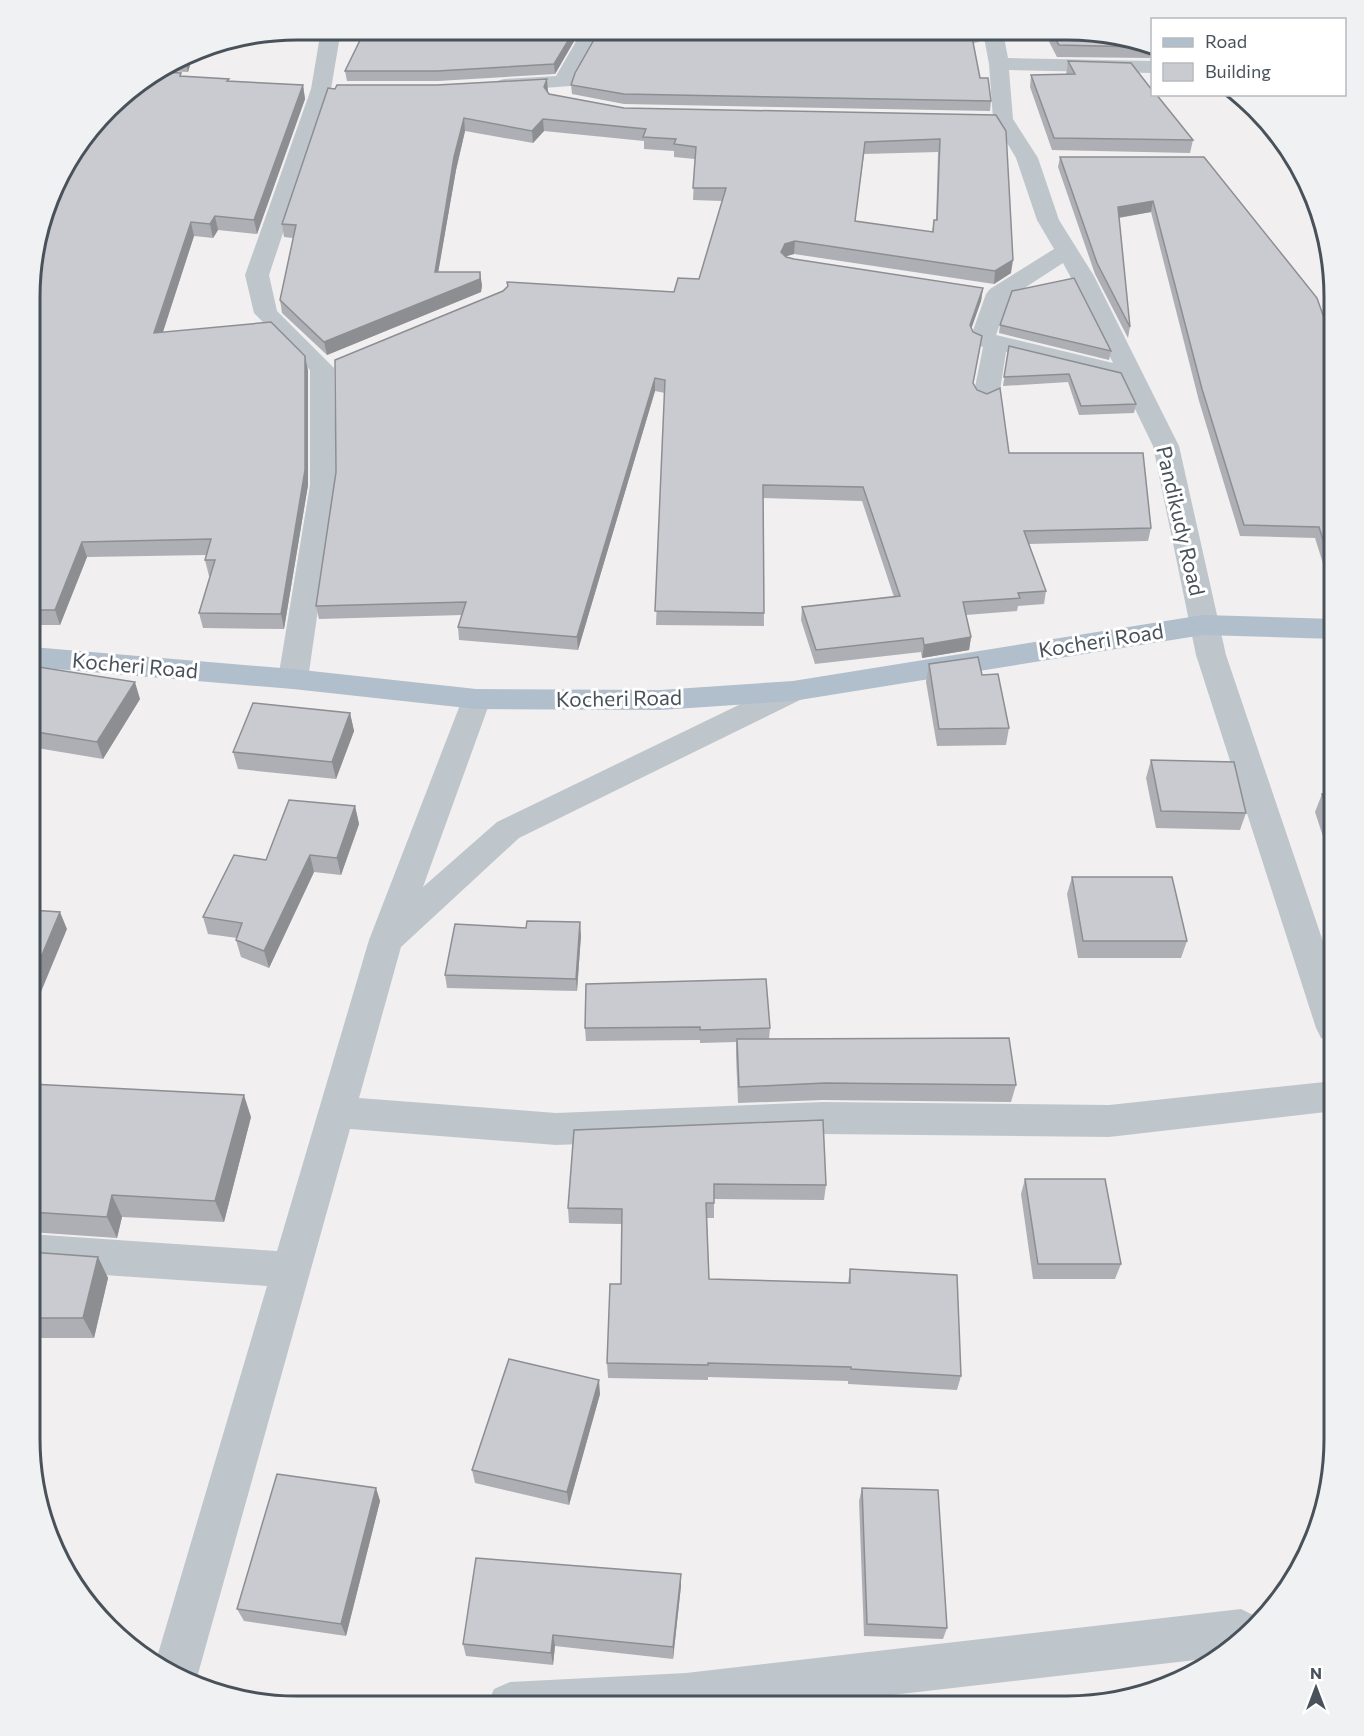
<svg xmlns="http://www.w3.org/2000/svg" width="1364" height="1736" font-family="Commissioner,sans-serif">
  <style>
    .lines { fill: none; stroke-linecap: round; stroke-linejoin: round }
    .minor { fill: #bec6cc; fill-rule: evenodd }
    .major { fill: #b1becb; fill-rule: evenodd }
    .wall { fill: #adafb4; fill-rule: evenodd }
    .shaded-wall { fill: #8d8e92 }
    .building { fill: #c9cbd1; stroke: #8d8e92; stroke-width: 1.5; fill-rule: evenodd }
    .labels { text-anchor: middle; stroke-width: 6; stroke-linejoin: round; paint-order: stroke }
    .street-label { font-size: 21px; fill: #49525a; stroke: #fff }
    .rim { fill: none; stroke: #49525a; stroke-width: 3 }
  </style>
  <rect width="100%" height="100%" fill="#f1efef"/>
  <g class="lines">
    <path class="minor" d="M321,30H341L331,89L269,275L277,311L334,368L336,485L308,679L304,686L293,689L282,686L278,679L310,485V370L254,313L245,275L311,89Z
      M582,31H602L570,86L504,91L497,89L494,85L497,81L504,79L556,76Z
      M829,32H972L979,34L982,38L979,42L972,44L831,43L824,41L821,37L824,33Z
      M983,32H1003L1008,58L1152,61V73L1009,70L1013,119L1038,158L1059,220L1094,276L1179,446L1226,655L1334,974V1042L1321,1038L1316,1028L1196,655L1153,446L1121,380L1006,352L999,397L995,402L986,405L977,402L973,397L983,347L973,344L970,339L986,294L990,289L1054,249L1037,220L1016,158L993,119L989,64ZM1063,263L1070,276L1113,363L996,335L1009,298Z
      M793,681L804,684L808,691L804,698L519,838L401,947L359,1098L556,1113L823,1102L1109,1105L1334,1081V1111L1109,1137L823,1134L556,1145L350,1129L198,1674L194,1683L155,1664L267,1286L30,1270V1234L277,1251L369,940L465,692L476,689L487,692L491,699L423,887L497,822L782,684Z
      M1241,1609L1257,1617L1213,1658L805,1705H487L494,1689L510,1682L686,1673Z"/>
    <path class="major" d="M1203,615L1334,619V639L1203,635L793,701L660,710L476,709L293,689L32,667V647L293,669L476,689L660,690L793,681Z"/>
  </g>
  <path class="wall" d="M365,30L580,31L555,74L438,81H347L345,71Z
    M1044,32H1102L1152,51V58L1057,57Z
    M193,55L188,72L164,71Z
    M1068,61L1193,140L1190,153L1052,150L1030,87L1031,75H1066Z
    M182,76L229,81L303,85L305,99L257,234L218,230L213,238L194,236L163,332L305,356L308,371V485L284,629L203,628L199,613L211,576H209L205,560L206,555L87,557L60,625H32V262L75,165L66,164L121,96Z
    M980,78L991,101L990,111L624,104L572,94L571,85Z
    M328,88L548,92L549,94L624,108L996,115L1011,273L994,284L794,254L785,256L794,259L983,288L981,301L971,329L980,349L973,384L1009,453L1151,528L1148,541L1029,544L1046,591L1044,604L1018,606L1017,611L966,615L971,637L969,650L922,658L921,652L815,664L801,620L802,607L894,597L862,501L763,498L764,626L656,625L665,393L655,391L578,650L459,640L458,627L462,615L319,619L316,606L674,292L699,279L722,201L693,200L695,159L674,157V151L644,149V141L544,131L533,143L465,131L456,170L438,272L482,285L481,292L327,355L282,313L280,300L293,238L284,237L282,224ZM938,152L936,220H934L932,232L855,221L864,154Z
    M1060,157H1204L1334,346V573H1326L1315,538L1240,536L1199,401L1151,212L1119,218L1130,327L1128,338L1095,274L1058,167Z
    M1000,325L1111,351L1109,360L999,333Z
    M1009,346L1136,404L1134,413L1079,415L1068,382L1003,386Z
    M929,664L982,675L1009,728L1006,745L937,746L926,682Z
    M32,666L140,699L103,759L31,747Z
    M350,713L354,731L336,779L238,769L233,752Z
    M1151,760L1246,813L1240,830L1156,828L1146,778Z
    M1322,794H1334V870L1315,812Z
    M355,806L359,824L341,875L314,872L269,968L241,957L236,940L237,938L208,934L203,917L266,860Z
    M1072,877L1187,941L1181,958H1078L1067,894Z
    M581,935L577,991L447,988L445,975Z
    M586,984L770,1028L769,1039L1016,1085L1011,1102L823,1100L738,1103L736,1056V1042L700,1043V1040L586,1041L585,1028Z
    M31,1084L251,1117L224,1222L122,1217L117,1238L30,1232Z
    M574,1130L826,1185L824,1200L714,1199V1218H707L709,1279L848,1283L850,1269L961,1376L957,1390L848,1384V1381L708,1377V1380L608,1378L607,1363L621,1284L622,1224L569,1223L568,1208Z
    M1025,1179L1121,1264L1115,1279H1033L1021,1194Z
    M30,1252L98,1257L108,1278L94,1338H30Z
    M600,1394L569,1505L475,1483L472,1470Z
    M376,1488L380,1501L346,1636L244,1621L237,1609Z
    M862,1488L947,1628L943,1639L864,1636L859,1501Z
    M681,1586L673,1659L555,1646L553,1665L466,1656L463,1644Z"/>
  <path class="shaded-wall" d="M574,31H580L555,74L554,64Z
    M193,55L188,72L185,59Z
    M547,79L548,91L545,99L544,87Z
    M303,85L305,99L257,234L254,220Z
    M464,118L465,131L456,170L436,285L435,272L454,157Z
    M543,119L544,131L533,143L532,131Z
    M1153,201L1151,212L1116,218L1118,207Z
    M215,216L218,230L213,238L210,224Z
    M191,222L194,236L158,347L154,333Z
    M795,241L794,254L784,257L781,252L785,244Z
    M1013,260L1011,273L994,284L995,271Z
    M480,272L482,285L481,292L327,355L324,342Z
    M983,288L981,301L968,338L970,325Z
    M305,356L308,371V485L284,629L281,614Z
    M655,378V391L578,650L577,637Z
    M82,542L87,557L60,625L55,610Z
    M971,637L969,650L922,658L924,645Z
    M135,682L140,699L103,759L97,742Z
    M350,713L354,731L336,779L332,762Z
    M355,806L359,824L341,875L337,858Z
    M310,855L314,872L269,968L264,951Z
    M60,912L67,929L31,1016V981Z
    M580,922L581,935L577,991L576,979Z
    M244,1095L251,1117L224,1222L215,1201Z
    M112,1195L122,1217L117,1238L107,1217Z
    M98,1257L108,1278L94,1338L83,1318Z
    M599,1380L600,1394L569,1505L567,1492Z
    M376,1488L380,1501L346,1636L341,1624Z
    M681,1574V1586L673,1659V1647Z
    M553,1635L555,1646L553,1665L551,1653Z"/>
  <path class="building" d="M365,30L574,31L554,64L437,71H345Z
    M599,31H702L777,36L972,37L980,78H988L991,101L624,94L571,85L575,73Z
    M1051,32H1102L1140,47L1059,45Z
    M1068,61L1131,63L1152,90V94H1156L1193,140L1054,138L1031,75L1075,74Z
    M163,72L181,73L180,76L229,79L227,81L303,85L254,220L215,216L210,224L191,222L154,333L271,322L305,356V470L281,614L199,613L215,560H205L211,539L82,542L55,610H32V262L44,229L81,151H76L121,96Z
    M547,79L544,87L549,94L624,108L996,115L1006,131L1013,260L995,271L795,241L785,244L781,252L786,257L794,259L983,288L970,325L973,332L982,336L973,383L977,390L987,394L1000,388L1009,453H1143L1151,528L1024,531L1046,591L1018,593L1020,598L963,602L971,637L924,645L923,638L816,650L802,607L900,596L863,487L763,485L764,613L655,611L665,380L655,378L577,637L458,627L466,602L316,606L336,472L335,360L503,291L508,286L507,282L674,292L678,278L699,279L726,188H693L696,147L674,144L676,139L643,137L646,129L543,119L532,131L464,118L454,157L435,272H480V279L324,342L280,300L296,225L282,224L328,88L335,89L337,85H437ZM940,139L937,220H934L933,232L855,221L865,142Z
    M1060,157H1204L1317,298L1334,346V562H1330L1319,527L1244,525L1202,389L1153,201L1118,207L1130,327L1097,263Z
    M1074,278L1111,351L1000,325L1012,291Z
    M1009,346L1121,373L1136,404L1081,406L1069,374L1004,377Z
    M978,657L982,675L998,674L1009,728L939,729L929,664Z
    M32,666L135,682L97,742L31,731Z
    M253,703L350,713L332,762L233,752Z
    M1151,760L1234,762L1246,813L1161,811Z
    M1322,794H1334V831Z
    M289,800L355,806L337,858L310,855L264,951L236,940L242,923L203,917L234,855L266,860Z
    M1072,877H1172L1187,941H1083Z
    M31,910L60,912L31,981Z
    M527,921L580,922L576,979L445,975L455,924L526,928Z
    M766,979L770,1028L700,1030V1027L585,1028L586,984Z
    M1009,1038L1016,1085L825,1083L739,1087L737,1039Z
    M31,1084L244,1095L215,1201L112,1195L107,1217L30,1212Z
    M823,1120L826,1185L714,1184V1203H706L709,1279L850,1283V1269L957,1275L961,1376L851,1369V1367L708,1363V1365L607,1363L610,1284H621L622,1209L568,1208L574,1130Z
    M1025,1179H1105L1121,1264H1038Z
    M30,1252L98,1257L83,1318H30Z
    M509,1359L599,1380L567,1492L472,1470Z
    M277,1474L376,1488L341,1624L237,1609Z
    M862,1488L938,1490L947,1628L867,1624Z
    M476,1558L681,1574L673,1647L553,1635L551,1653L463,1644Z"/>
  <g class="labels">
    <g class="street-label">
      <text transform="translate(1180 521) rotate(77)" y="7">Pandikudy Road</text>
      <text transform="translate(1101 641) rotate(-9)" y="7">Kocheri Road</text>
      <text transform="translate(135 666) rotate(5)" y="7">Kocheri Road</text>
      <text transform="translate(619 699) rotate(-1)" y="7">Kocheri Road</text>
    </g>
  </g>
  <path d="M0 0H1364V1736H0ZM297 40H1067A257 257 0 0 1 1324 297V1439A257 257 0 0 1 1067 1696H297A257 257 0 0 1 40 1439V297A257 257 0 0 1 297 40Z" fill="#f0f1f2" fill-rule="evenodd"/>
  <path class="rim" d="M297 40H1067A257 257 0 0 1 1324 297V1439A257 257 0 0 1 1067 1696H297A257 257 0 0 1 40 1439V297A257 257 0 0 1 297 40Z"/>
  <rect x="1151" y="18" width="195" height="78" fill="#ffffff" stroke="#b6babd" stroke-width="1.5"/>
  <rect x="1163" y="38" width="30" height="9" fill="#b1becb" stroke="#b6babd" stroke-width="1.5"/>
  <text x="1205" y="48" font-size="18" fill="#49525a">Road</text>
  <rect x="1163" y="63" width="30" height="18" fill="#c9cbd1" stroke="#b6babd" stroke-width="1.5"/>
  <text x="1205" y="78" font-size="18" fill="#49525a">Building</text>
  <g transform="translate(1316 1688)" stroke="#ffffff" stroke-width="4.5" paint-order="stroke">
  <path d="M0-4.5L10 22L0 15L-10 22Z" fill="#49525a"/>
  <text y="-9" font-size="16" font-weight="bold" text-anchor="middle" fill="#49525a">N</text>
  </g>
</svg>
